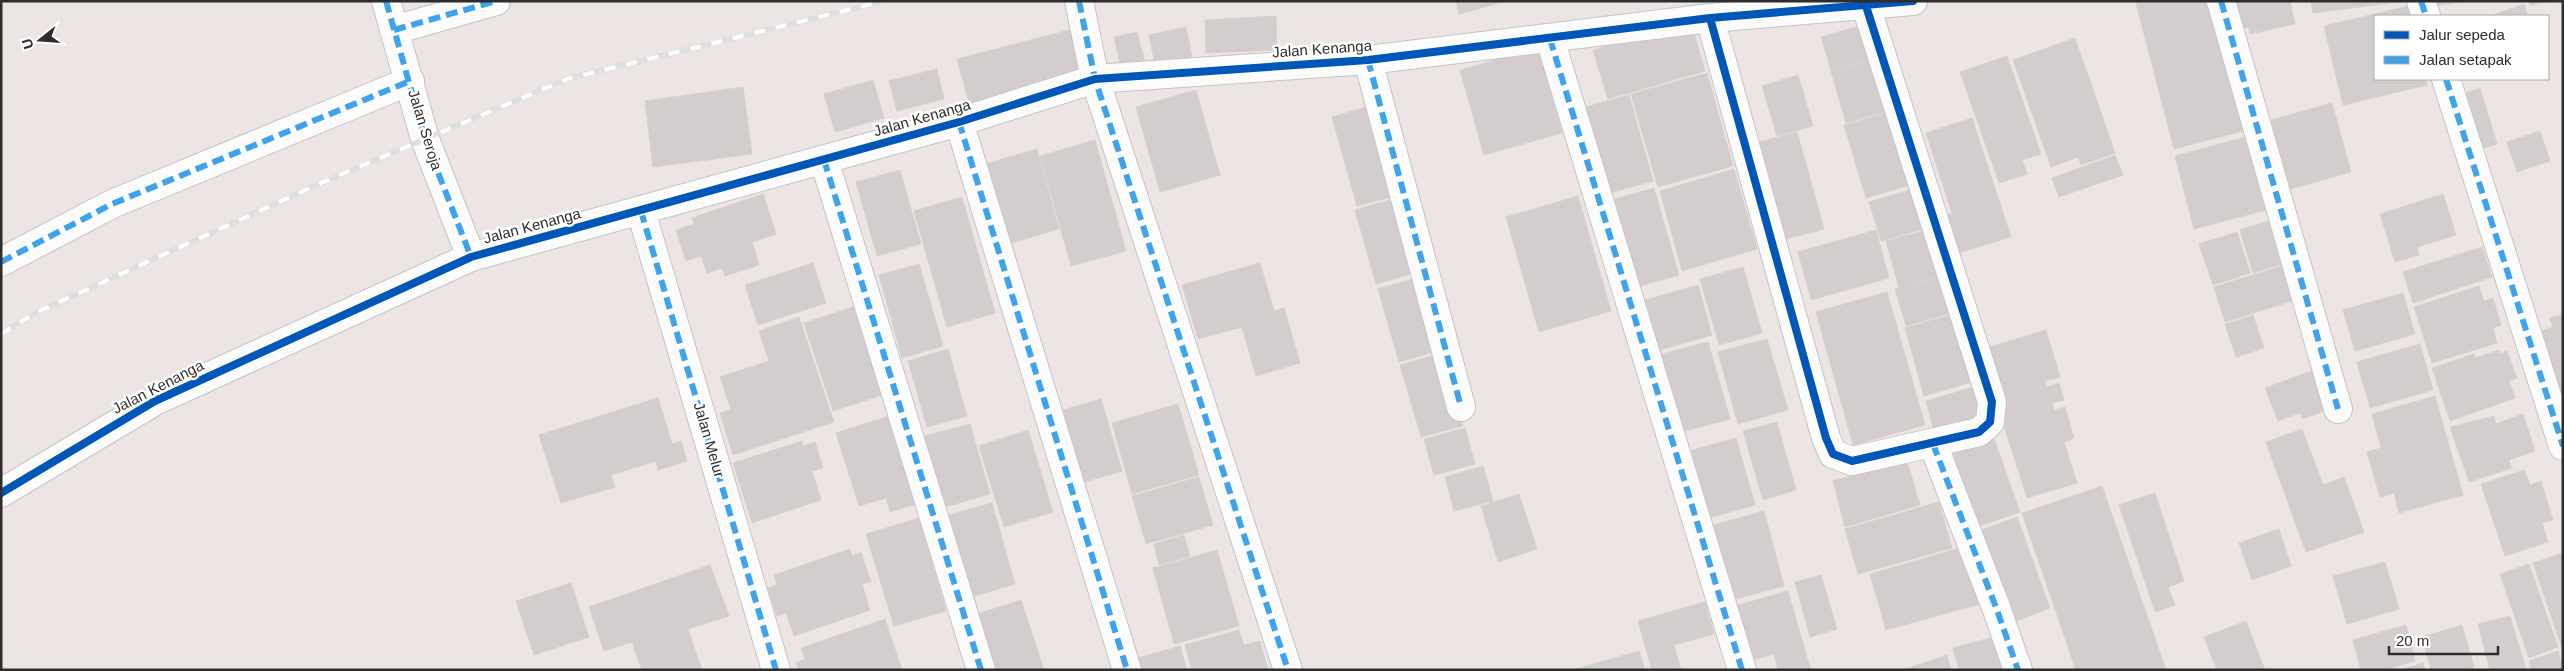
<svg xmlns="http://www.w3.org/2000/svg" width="2564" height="671" font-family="Arial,sans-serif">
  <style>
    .building { fill: #d3cecd; stroke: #d7d1d0 }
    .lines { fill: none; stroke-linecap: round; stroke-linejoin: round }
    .minor-casing { stroke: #c6c4c5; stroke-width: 30 }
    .minor { stroke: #fcfbfb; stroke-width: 28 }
    .rail-casing { stroke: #dfdfe1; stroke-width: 5.5 }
    .rail { stroke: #fff; stroke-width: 4; stroke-dasharray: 11; stroke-linecap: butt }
    .quiet { stroke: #3ea3eb; stroke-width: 6; stroke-dasharray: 12 6; stroke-linecap: butt }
    .cycleway-casing { stroke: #fff; stroke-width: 11 }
    .cycleway { stroke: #0057b8; stroke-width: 8 }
    .labels { text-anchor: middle; stroke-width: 5; stroke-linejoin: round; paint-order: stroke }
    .street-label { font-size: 15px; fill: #2d2d2d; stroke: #fff }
  </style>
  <rect width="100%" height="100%" fill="#ece5e4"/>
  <path class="building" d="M1456,1H1507L1459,14Z
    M2143,1H2212L2246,130L2174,149L2136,3Z
    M2237,1H2290L2295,24L2250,34L2248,27L2243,28Z
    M2311,1H2405L2313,13Z
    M2432,1H2469L2432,6Z
    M2529,1H2552L2530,5Z
    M2524,4L2528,16H2490Z
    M2408,6L2410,16H2375V79H2425L2427,85L2343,105L2324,26Z
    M1276,16L1277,50L1206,53L1205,20Z
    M1691,22L1705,71L1608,99L1593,50Z
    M1859,26L1868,60L1831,70L1821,37Z
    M1186,27L1192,57L1155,65L1149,35Z
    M1073,29L1084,72L969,103L957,59Z
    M1137,32L1145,62L1121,68L1114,37Z
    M2075,38L2115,153L2081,165L2078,157L2051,167L2013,60Z
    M1538,48L1562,133L1484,155L1460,70Z
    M2007,56L2041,154L2022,160L2027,174L1999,183L1960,72Z
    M1873,59L1888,111L1846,123L1831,71Z
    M937,69L944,99L897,111L889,81Z
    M1707,73L1733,166L1658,187L1631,94Z
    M1798,75L1813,126L1777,136L1762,86Z
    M873,80L884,118L835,132L824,94Z
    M743,87L752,154L653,167L645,101Z
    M2480,88L2497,144L2477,150L2460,95Z
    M1196,90L1220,175L1160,192L1136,107Z
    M1629,95L1653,181L1606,194L1582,108Z
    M2332,103L2351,172L2280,192L2261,123Z
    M1370,106L1395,196L1357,206L1332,117Z
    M1893,111L1913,184L1866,198L1844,125Z
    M1972,118L2011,237L1955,254L1942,216L1952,213L1926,133Z
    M2540,131L2550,161L2517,172L2507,142Z
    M1797,132L1824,229L1782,240L1755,143Z
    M2246,137L2266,210L2194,229L2175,156Z
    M1095,140L1126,251L1071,266L1040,156Z
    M1037,149L1059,229L1008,244L985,164Z
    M2115,155L2123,175L2059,197L2052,178Z
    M1734,169L1757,249L1682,271L1660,191Z
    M900,170L921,244L877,256L856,182Z
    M1654,188L1679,275L1633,288L1608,201Z
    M1913,189L1924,229L1881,241L1869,202Z
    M763,194L776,234L752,242L759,265L725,276L722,268L707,273L701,256L686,261L676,230L694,224L692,218Z
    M2443,194L2456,235L2417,247L2419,255L2395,262L2380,214Z
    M1578,196L1611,311L1539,332L1506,217Z
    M962,197L995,313L947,327L914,211Z
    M1397,198L1418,272L1376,284L1355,210Z
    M2268,221L2282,264L2253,273L2240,230Z
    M1876,230L1889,278L1811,300L1798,252Z
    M1927,230L1940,276L1899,288L1886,241Z
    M2237,232L2250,273L2213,285L2199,244Z
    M2482,247L2492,277L2413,303L2403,272Z
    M813,263L826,303L758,325L745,285Z
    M1260,263L1274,311L1284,308L1300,363L1256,376L1242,327L1198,339L1182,285Z
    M919,264L943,346L902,358L879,275Z
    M2281,266L2292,301L2225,322L2214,287Z
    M1743,267L1762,333L1719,345L1700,279Z
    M1944,276L1954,312L1906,326L1895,289Z
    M1420,277L1441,350L1399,362L1378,289Z
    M1698,285L1712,335L1653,352L1639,302Z
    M2479,286L2484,301L2493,298L2501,325L2493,328L2497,343L2432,363L2414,307Z
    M1887,292L1925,425L1853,445L1816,312Z
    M2403,293L2415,334L2355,351L2343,310Z
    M856,306L885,394L833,411L804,323Z
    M1956,313L1975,381L1924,396L1905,328Z
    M2563,314V422L2535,333L2553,327L2550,318Z
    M2253,315L2264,348L2236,357L2225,324Z
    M799,317L834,422L733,455L720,413L731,409L720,377L769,361L759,331Z
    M2046,330L2060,377L2045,381L2047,387L2059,383L2064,400L2052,403L2054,410L2065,407L2074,438L2064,442L2077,483L2027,498L1980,350Z
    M1767,339L1788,410L1738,424L1718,352Z
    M1708,342L1730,419L1681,432L1658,355Z
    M2420,344L2433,390L2370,408L2357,362Z
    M948,349L967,416L927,427L908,361Z
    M2499,350L2500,354L2507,351L2517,378L2509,381L2515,398L2450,421L2432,368L2474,354L2475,358Z
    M1442,353L1463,426L1421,437L1400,365Z
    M2314,370L2329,409L2303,419L2300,413L2278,421L2265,388Z
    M1977,386L1986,417L1934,432L1926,401Z
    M2435,396L2463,495L2399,513L2394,493L2380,497L2367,452L2381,448L2372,414Z
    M658,398L672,444L681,441L687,461L658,470L656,461L611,475L615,487L561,503L539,435Z
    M1101,399L1122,471L1084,482L1063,410Z
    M1178,404L1199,475L1132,494L1112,423Z
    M2523,414L2535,451L2509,460L2512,468L2469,482L2450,427L2494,416L2496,424Z
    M892,415L920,503L890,512L886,498L859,506L836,433Z
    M1777,422L1796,490L1763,500L1743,431Z
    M970,424L990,494L935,510L914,439Z
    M1465,428L1475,464L1434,475L1424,439Z
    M2302,429L2323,485L2344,477L2364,532L2306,552L2266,442Z
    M1028,430L1053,512L1004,527L979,446Z
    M1992,433L2020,512L1970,529L1942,451Z
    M1736,438L1755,505L1709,518L1689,451Z
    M802,441L803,446L815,442L823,468L812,471L821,500L752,523L733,463Z
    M1907,461L1920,505L1845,527L1833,481Z
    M1483,466L1493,501L1454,511L1445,477Z
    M2524,470L2530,485L2541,481L2553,520L2542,523L2548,542L2505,556L2481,484Z
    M1199,477L1213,525L1146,544L1132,496Z
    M2102,486L2166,670H2076L2022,513Z
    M2155,493L2184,581L2168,587L2175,605L2155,612L2119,505Z
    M1519,494L1537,549L1498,562L1481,506Z
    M1939,502L1952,548L1858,574L1845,529Z
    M992,503L1015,584L968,598L945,516Z
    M1764,511L1784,586L1735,599L1714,525Z
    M2017,517L2050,608L2004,626L1971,534Z
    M919,518L946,611L894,626L866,534Z
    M2279,529L2291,566L2252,580L2239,543Z
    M1184,535L1190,556L1159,565L1154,544Z
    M1963,547L1980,604L1886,630L1870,574Z
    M850,549L852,556L861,552L871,582L862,584L870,610L794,636L786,613L777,616L768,588L777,585L774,575Z
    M1217,550L1239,626L1174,644L1153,568Z
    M2563,553V651L2533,563Z
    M2385,562L2399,609L2347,624L2333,576Z
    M2529,564L2558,647L2529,658L2500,574Z
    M710,565L729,616L688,629L702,670H642L632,642L604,651L589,607Z
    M1821,575L1837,629L1810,637L1795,582Z
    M571,583L589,637L534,655L516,601Z
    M1788,591L1810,668L1806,670H1778L1774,654L1750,661L1735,606Z
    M1021,600L1044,670H989L971,616Z
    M1705,602L1714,634L1674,645L1681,670H1652L1638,621Z
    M2510,616L2526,670H2490L2478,624Z
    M885,619L902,670H799L796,663L805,659L801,648Z
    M2246,621L2265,670H2217L2204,637Z
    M2406,625L2415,661L2383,670H2361L2353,640Z
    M2462,625L2474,667L2464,670H2431L2422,637Z
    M1239,630L1244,645L1260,641L1268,670H1192L1185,645Z
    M1997,636L2006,670H1959L1953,648Z
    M1180,646L1187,670H1134L1131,660Z
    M1639,651L1645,670H1576V669Z
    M2558,651L2563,670H2532L2529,661Z
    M1947,655L1951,670H1906V669Z
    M2423,663L2425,670H2400Z"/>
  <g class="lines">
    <g class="minor-casing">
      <path id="minor" d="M386,1L425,139L471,257
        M1079,1L1095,79L1288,670
        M2221,1L2338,409
        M2421,1L2426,16
        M1710,18L1826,438L1833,454L1852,461L1979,432L1990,422L1992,402L1866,6
        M394,30L496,1
        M1550,39L1742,670
        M1368,60L1461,407
        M2446,79L2563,446
        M959,122L1127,670
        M824,160L981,670
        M641,211L776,670
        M1,262L112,204L410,81
        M1933,444L1997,610L2018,670
        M1,493L155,401L471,257L959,122L1095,79L1368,60L1710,18L1913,1"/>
    </g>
    <use href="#minor" class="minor"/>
    <g class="rail-casing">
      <path id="rail" d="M1,334L35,313L321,183L567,79L884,1"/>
    </g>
    <use href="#rail" class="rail"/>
    <path class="quiet" d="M386,1L425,139L471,257
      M1079,1L1095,79L1288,670
      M2221,1L2338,409
      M2421,1L2426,16
      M394,30L496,1
      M1550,39L1742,670
      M1368,60L1461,407
      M2446,79L2563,446
      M959,122L1127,670
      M824,160L981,670
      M641,211L776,670
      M1,262L112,204L410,81
      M1933,444L1997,610L2018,670"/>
    <g class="cycleway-casing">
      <path id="cycleway" d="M1710,18L1826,438L1833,454L1852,461L1979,432L1990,422L1992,402L1866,6
        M1,493L155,401L471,257L959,122L1095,79L1368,60L1710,18L1913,1"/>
    </g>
    <use href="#cycleway" class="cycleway"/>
  </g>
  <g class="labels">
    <g class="street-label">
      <text transform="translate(1322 49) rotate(-4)" y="5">Jalan Kenanga</text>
      <text transform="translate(922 118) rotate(-16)" y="5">Jalan Kenanga</text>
      <text transform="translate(425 130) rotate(73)" y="5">Jalan Seroja</text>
      <text transform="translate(532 226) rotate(-15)" y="5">Jalan Kenanga</text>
      <text transform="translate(158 387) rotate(-27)" y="5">Jalan Kenanga</text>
      <text transform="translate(709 440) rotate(74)" y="5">Jalan Melur</text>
    </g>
  </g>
  <rect width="2564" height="671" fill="none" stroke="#2d2d2d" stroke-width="5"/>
  <rect x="2374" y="15" width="175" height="65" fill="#ffffff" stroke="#ababab"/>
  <rect x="2384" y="31" width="25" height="8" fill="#0057b8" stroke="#ababab"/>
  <text x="2419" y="40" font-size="15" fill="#2d2d2d">Jalur sepeda</text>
  <rect x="2384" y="56" width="25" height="8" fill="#3ea3eb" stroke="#ababab"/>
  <text x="2419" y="65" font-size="15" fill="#2d2d2d">Jalan setapak</text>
  <g transform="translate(40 40) rotate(253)" stroke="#ffffff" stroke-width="4" paint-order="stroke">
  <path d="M0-4L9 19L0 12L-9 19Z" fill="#2d2d2d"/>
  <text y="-8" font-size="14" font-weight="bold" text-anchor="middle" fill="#2d2d2d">U</text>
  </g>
  <path d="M2389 646v8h109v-8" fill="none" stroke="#2d2d2d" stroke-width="2.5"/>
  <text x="2396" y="646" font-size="15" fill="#2d2d2d" stroke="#ffffff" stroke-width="4" paint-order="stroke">20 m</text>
</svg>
